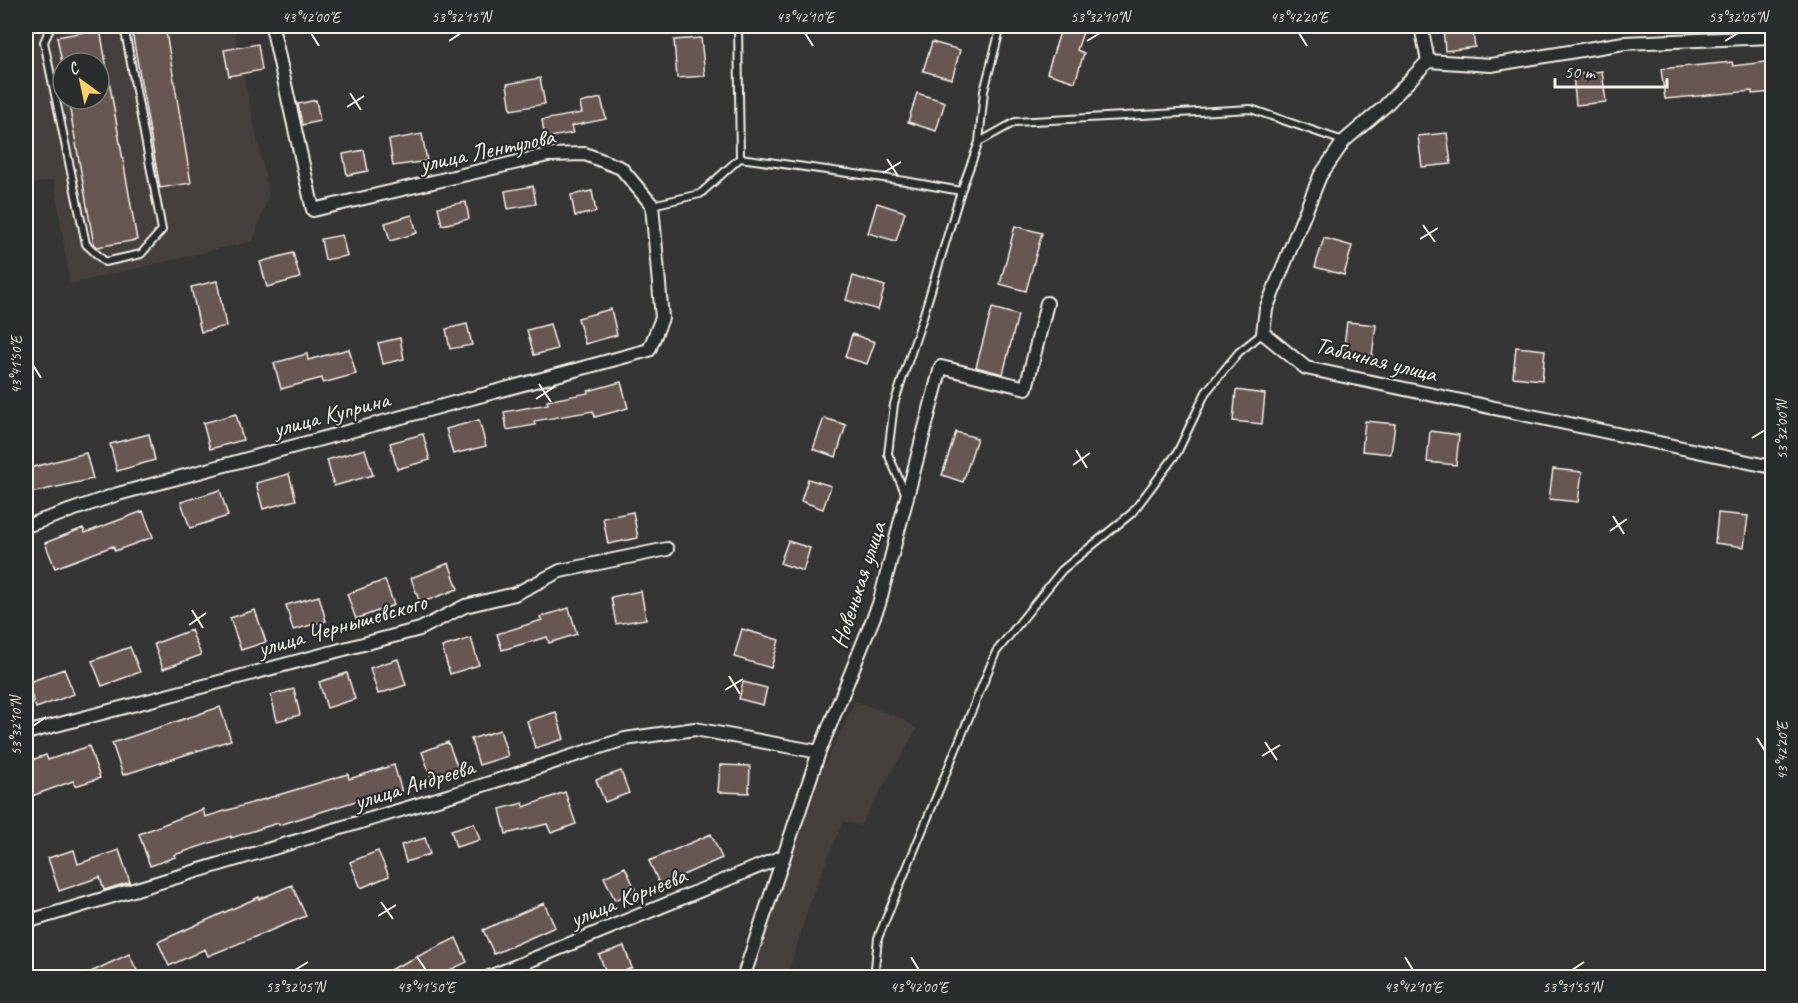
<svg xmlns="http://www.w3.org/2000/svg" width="1798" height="1003" font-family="Caveat,sans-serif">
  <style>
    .built { fill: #453f3e; fill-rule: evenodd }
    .building { fill: #685752; stroke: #f4f1e8; stroke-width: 1.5 }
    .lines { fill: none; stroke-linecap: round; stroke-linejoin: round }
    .service-casing { stroke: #f4f1e8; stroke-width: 10 }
    .minor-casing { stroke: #f4f1e8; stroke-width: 16 }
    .service { stroke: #2a2d2e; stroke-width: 6 }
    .minor { stroke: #2a2d2e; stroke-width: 12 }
    .ticks { fill: none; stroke: #f4f1e8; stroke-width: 2 }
    .labels { text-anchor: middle; stroke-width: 4.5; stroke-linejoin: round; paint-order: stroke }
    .street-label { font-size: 24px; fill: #f4f1e8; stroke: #2a2d2e }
    .neatline { fill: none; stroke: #f4f1e8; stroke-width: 2 }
    .ticks-label { font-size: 15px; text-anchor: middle; fill: #f4f1e8 }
  </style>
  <rect width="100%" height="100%" fill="#363535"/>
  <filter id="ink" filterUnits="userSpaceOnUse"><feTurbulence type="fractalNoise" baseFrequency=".0167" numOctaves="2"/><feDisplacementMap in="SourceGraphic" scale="12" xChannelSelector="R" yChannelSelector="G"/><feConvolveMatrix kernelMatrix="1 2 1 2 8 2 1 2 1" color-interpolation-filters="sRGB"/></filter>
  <g filter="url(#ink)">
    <path class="built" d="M26,26H233L269,194L253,241L70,284L54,180L26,185ZM63,63H99V99H63Z
      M855,701L904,720L917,729L860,826L843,821L811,899L787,977L739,978L766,890Z"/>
    <path class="building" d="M131,26H165L191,183L160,188Z
      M1062,26H1085L1077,50L1084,53L1075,82L1047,73Z
      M1443,26H1472L1475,47L1445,51Z
      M100,29L137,240L97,247L94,245L68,99H99V63H62L57,37Z
      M701,38L705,76L677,78L674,40Z
      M932,42L960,50L952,79L923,71Z
      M258,44L262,70L229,76L224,50Z
      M1773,61V92L1752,94V91L1665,99L1661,69L1732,62L1733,66Z
      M1602,71L1606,102L1576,105L1573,75Z
      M540,78L545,104L511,110L507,84Z
      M917,93L945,102L936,131L908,122Z
      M601,98L606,119L571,126L573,133L545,138L542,120L582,113L580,103Z
      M316,100L320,121L302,125L298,104Z
      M1447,133L1451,164L1422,167L1418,136Z
      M422,134L427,161L393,166L389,140Z
      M364,150L368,171L347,175L343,154Z
      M533,186L536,204L508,209L505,191Z
      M592,191L596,212L575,216L571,195Z
      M466,202L469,219L442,225L438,207Z
      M877,203L905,212L896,241L868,233Z
      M412,215L417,233L390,241L385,223Z
      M1015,226L1042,233L1026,291L1000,284Z
      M342,235L347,256L325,260L321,239Z
      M1324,238L1352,246L1344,275L1315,267Z
      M293,253L300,278L267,287L260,262Z
      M853,276L885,286L878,310L846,300Z
      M217,281L226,326L201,332L191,287Z
      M992,308L1018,315L1003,374L976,367Z
      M611,309L617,335L585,344L578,318Z
      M1347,322L1376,325L1372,356L1343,353Z
      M467,324L472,345L450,349L446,329Z
      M550,324L557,349L534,355L527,330Z
      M852,334L875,342L867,364L845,357Z
      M400,338L404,359L383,364L378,343Z
      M1516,347L1545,350L1542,380L1513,377Z
      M349,349L356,374L323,383L322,378L281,389L274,363L307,354L308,360Z
      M621,382L628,408L595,417L593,411L534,421L535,425L507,430L504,412L548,404L547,401L588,393V391Z
      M1236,390L1265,394L1262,424L1233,421Z
      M236,414L243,440L210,449L203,423Z
      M824,418L846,425L836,457L813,449Z
      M479,420L486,446L453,454L446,429Z
      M1365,421L1395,424L1391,454L1362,451Z
      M1430,431L1459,435L1456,465L1427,462Z
      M956,432L977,438L963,482L942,475Z
      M149,434L155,460L117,471L110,444Z
      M423,434L430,460L397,469L390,443Z
      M365,449L373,475L334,486L327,460Z
      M86,453L93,479L26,494V469Z
      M1553,469L1582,472L1578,502L1549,499Z
      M289,474L296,500L263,509L256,483Z
      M808,479L831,486L823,509L801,501Z
      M220,490L228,516L190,528L181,502Z
      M143,511L153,537L115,551L113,546L55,568L45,543L83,528L85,533Z
      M633,512L638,538L608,544L603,518Z
      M1718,513L1748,516L1744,547L1715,543Z
      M788,541L810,548L803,571L780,563Z
      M449,563L458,589L420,603L411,578Z
      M385,580L394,605L356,619L347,594Z
      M641,591L646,619L616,624L611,597Z
      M319,596L326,621L293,630L286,605Z
      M569,608L577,634L549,643L547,637L502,650L497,634L542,620L540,617Z
      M255,610L266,642L241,650L230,618Z
      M742,629L779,640L771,668L734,657Z
      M191,630L201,655L163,669L154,644Z
      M471,638L479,665L450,674L442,647Z
      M130,647L140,672L102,686L92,661Z
      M398,659L406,685L378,694L370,668Z
      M64,669L74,694L36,708L27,683Z
      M347,673L355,699L327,708L319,682Z
      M743,682L767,688L763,705L739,699Z
      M294,689L300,715L277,721L271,695Z
      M220,707L231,740L123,775L112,743Z
      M556,712L564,739L535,748L527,721Z
      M500,730L508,756L479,765L471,739Z
      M448,742L459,771L432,780L422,752Z
      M89,746L100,778L75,786L73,781L32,796L26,777V762L46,755L48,760Z
      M394,765L402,792L373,801L372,796L279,825L278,823L231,838V836L174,855L175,857L150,866L139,834L203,809L205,817L348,774L349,779Z
      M720,765L750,766L749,793L718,792Z
      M621,771L629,793L605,802L596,780Z
      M565,792L576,824L551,833L547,824L506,834L500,809L523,803L524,807Z
      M474,823L480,840L456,847L451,830Z
      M711,834L722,858L660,885L649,861Z
      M425,838L430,854L406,862L401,845Z
      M74,850L78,864L119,850L130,882L104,890L100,877L59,891L48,858Z
      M378,851L389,876L361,888L350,862Z
      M625,867L636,891L615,900L604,877Z
      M292,885L306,916L208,956L205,949L169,966L158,942L259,897V899Z
      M544,903L555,927L494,954L483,930Z
      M456,938L467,962L433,978H373Z
      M624,946L632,968L608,977L599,955Z
      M129,954L139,975L132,978H78Z"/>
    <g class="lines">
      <g class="service-casing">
        <path id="service" d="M51,26L44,42L86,244L105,262L141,254L162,230L124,26
          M979,142L984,91L1001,26
          M740,158L905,181L961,191
          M652,205L700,194L740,158L738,26
          M906,495L888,454L894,404L923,317L961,191L979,142L1015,122L1251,109L1343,141
          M874,978L878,938L996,652L1062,570L1132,513L1177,453L1206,392L1239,352L1263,333"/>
      </g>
      <g class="minor-casing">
        <path id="minor" d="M1421,26L1428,61L1491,65L1624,43L1772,37
          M1428,61L1384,107L1344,141L1320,176L1266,309L1263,333L1306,368L1772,467
          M26,526L118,494L649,350L662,318L652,205L621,168L585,154L548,155L313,210L272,26
          M26,733L420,629L465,606L515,594L560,571L667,549
          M26,922L471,789L625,739L695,729L819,752
          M487,978L784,856
          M743,978L819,752L879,604L941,367L1026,388L1047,303"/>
      </g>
      <use href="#service" class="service"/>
      <use href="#minor" class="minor"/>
    </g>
  </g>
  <path class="ticks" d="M311,33L319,46M805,33L813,46M1299,33L1307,46M449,41L461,33M1087,41L1100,33M1725,41L1738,33M350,93L361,110M347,107L364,96M887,159L898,176M883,173L901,162M1423,225L1435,242M1420,239L1438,228M33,365L41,378M539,384L551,402M536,399L554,387M1752,438L1765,430M1076,450L1087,468M1073,465L1090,453M1613,516L1624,534M1610,531L1627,519M192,610L203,628M189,625L206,613M729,676L740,694M725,690L743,679M33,726L46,717M1757,738L1765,751M1265,742L1277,760M1262,756L1280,745M381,902L393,919M378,916L396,905M417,957L426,970M911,957L919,970M1405,957L1413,970M295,970L308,962M1572,970L1584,962"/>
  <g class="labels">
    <g class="street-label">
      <text transform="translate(487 150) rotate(-12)" y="8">улица Лентулова</text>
      <text transform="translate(1376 359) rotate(14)" y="8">Табачная улица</text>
      <text transform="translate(331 414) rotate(-15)" y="8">улица Куприна</text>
      <text transform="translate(858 585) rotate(-72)" y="8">Новенькая улица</text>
      <text transform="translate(342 625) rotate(-16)" y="8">улица Чернышевского</text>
      <text transform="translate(414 784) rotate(-17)" y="8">улица Андреева</text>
      <text transform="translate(628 897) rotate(-22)" y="8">улица Корнеева</text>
    </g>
  </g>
  <rect width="1798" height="1003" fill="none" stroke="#2a2d2e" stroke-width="66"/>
  <g transform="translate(81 81) rotate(327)"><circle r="28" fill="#2a2d2e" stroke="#7b7b78" stroke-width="1.5"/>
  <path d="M0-4.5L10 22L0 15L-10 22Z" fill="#ffd166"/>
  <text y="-9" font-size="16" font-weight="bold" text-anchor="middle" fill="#f4f1e8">С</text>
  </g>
  <path d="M1555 78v9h112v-9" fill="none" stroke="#f4f1e8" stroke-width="3"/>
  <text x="1564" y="78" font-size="18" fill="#f4f1e8" stroke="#2a2d2e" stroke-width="4.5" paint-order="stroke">50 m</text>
  <rect x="33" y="33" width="1732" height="937" class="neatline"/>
  <g class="ticks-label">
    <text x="311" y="22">43°42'00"E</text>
    <text x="461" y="22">53°32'15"N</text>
    <text x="805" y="22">43°42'10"E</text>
    <text x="1100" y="22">53°32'10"N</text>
    <text x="1299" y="22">43°42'20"E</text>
    <text x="1738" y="22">53°32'05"N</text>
    <text transform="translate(16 365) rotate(-90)" y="5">43°41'50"E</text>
    <text transform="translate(1782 430) rotate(-90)" y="5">53°32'00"N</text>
    <text transform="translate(16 726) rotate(-90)" y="5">53°32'10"N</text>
    <text transform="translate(1782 751) rotate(-90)" y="5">43°42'20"E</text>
    <text x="295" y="992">53°32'05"N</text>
    <text x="426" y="992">43°41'50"E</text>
    <text x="919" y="992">43°42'00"E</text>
    <text x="1413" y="992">43°42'10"E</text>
    <text x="1572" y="992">53°31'55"N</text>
  </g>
</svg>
